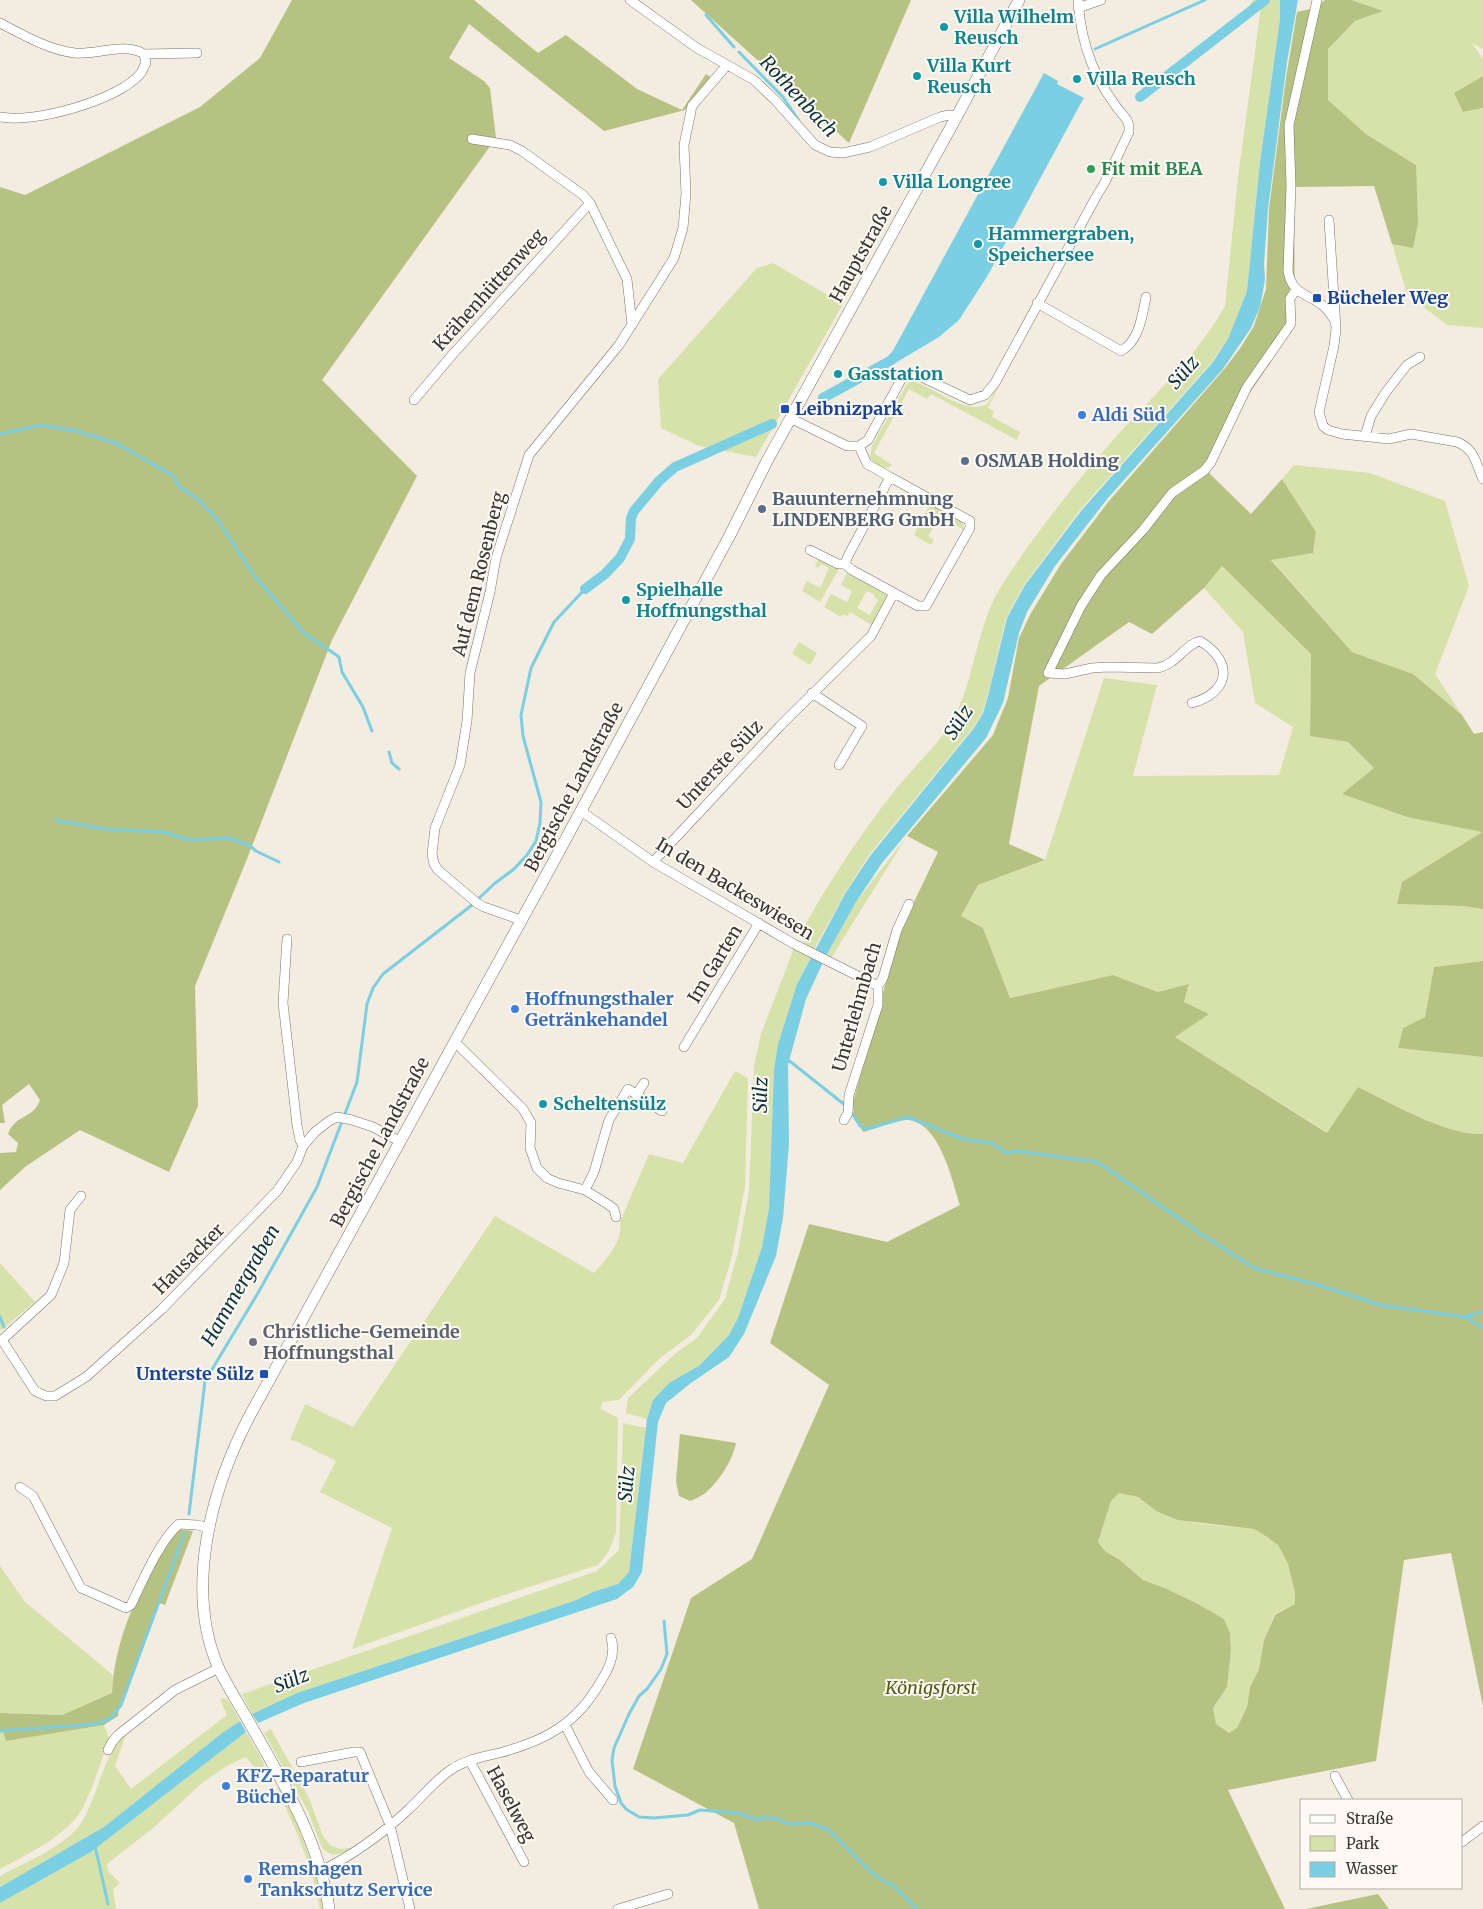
<svg xmlns="http://www.w3.org/2000/svg" width="1483" height="1909" font-family="Merriweather,serif">
  <style>
    .green { fill: #d7e2aa; fill-rule: evenodd }
    .forest { fill: #b6c282; fill-rule: evenodd }
    .water { fill: #7acfe2 }
    .lines { fill: none; stroke-linecap: round; stroke-linejoin: round }
    .stream { stroke: #7acfe2; stroke-width: 3 }
    .canal { stroke: #7acfe2; stroke-width: 10 }
    .minor-casing { stroke: #797369; stroke-width: 10 }
    .secondary-casing { stroke: #797369; stroke-width: 12 }
    .minor { stroke: #fff; stroke-width: 9 }
    .secondary { stroke: #fff; stroke-width: 11 }
    .culture-dot { fill: #0f9aa8; stroke: #fefaf3; stroke-width: 2 }
    .leisure-dot { fill: #2e9e5b; stroke: #fefaf3; stroke-width: 2 }
    .transit-dot { fill: #1a4fb4; stroke: #fefaf3; stroke-width: 2 }
    .shop-dot { fill: #3f7fe0; stroke: #fefaf3; stroke-width: 2 }
    .service-dot { fill: #5c6f8a; stroke: #fefaf3; stroke-width: 2 }
    .worship-dot { fill: #6b7280; stroke: #fefaf3; stroke-width: 2 }
    .labels { text-anchor: middle; stroke-width: 4; stroke-linejoin: round; paint-order: stroke }
    .culture-label { font-size: 18px; font-weight: bold; fill: #0d838f; stroke: #fefaf3; text-anchor: start }
    .leisure-label { font-size: 18px; font-weight: bold; fill: #27864d; stroke: #fefaf3; text-anchor: start }
    .street-label { font-size: 18px; fill: #393632; stroke: #fefaf3 }
    .transit-label { font-size: 18px; font-weight: bold; fill: #164399; stroke: #fefaf3; text-anchor: start }
    .shop-label { font-size: 18px; font-weight: bold; fill: #366cbe; stroke: #fefaf3; text-anchor: start }
    .service-label { font-size: 18px; font-weight: bold; fill: #4e5e75; stroke: #fefaf3; text-anchor: start }
    .worship-label { font-size: 18px; font-weight: bold; fill: #5b616d; stroke: #fefaf3; text-anchor: start }
    .park-label { font-size: 18px; font-style: italic; fill: #515c14; stroke: #fefaf3 }
    .water-label { font-size: 19px; font-style: italic; fill: #09333c; stroke: #fefaf3 }
  </style>
  <rect width="100%" height="100%" fill="#f3ece0"/>
  <path class="green" d="M1253,0H1280V19L1260,162L1247,291L1228,339L1212,362L1080,510L1024,585L1006,618L988,694L982,713L973,728L869,855L844,895L814,949L804,944L806,937L799,936C826,886 857,839 892,794C912,768 939,745 955,716C971,684 975,647 988,613C998,587 1016,564 1032,541C1060,503 1090,465 1122,430C1159,390 1198,354 1225,306L1238,177L1261,7L1253,15L1248,8Z
    M1351,0H1483V49L1472,43L1483,59V76L1454,93L1463,112L1483,108V328L1447,325L1407,294L1392,244L1413,248L1416,165L1366,134L1328,100L1327,49L1355,21L1382,11Z
    M773,263L843,304L756,457L699,446L661,428L658,379L757,268Z
    M1022,340L988,408L994,411L992,417L1020,432L1017,440L931,394L927,399L909,389L874,453L892,465C884,472 875,465 870,458L872,446L907,384L911,381C932,385 971,420 989,402Z
    M1294,465L1370,473L1445,501L1469,586L1435,674L1462,715L1413,674L1352,652L1271,559L1313,553L1316,532L1282,479Z
    M930,504L962,522L964,530L940,517L928,536L934,540L931,545L914,535Z
    M819,558L839,569L820,602L802,591L807,581L820,588L829,568L821,564L818,568L815,566Z
    M1222,566L1311,654L1310,736L1348,742L1374,768L1342,794L1407,817L1482,832L1402,882L1397,904L1463,906L1483,909V961L1434,967L1425,1017L1403,1028L1398,1048L1483,1057V1134C1447,1136 1391,1103 1358,1087L1328,1133L1175,1037L1208,1014L1184,1002L1189,985L1159,992L1113,975L1010,998L983,928L961,916L978,885L1045,860L1104,678L1157,685L1133,776L1279,775L1293,727L1255,703L1243,632L1204,588Z
    M847,573L882,592L887,596L886,604L873,626L850,612L847,616L843,614L841,617L824,607L831,594L847,602L852,591L841,585ZM867,591L875,595L874,597L878,600L870,615L857,608Z
    M799,642L817,653L810,665L792,654Z
    M907,836L831,958L826,956L856,902Z
    M794,948L811,957L797,984L778,1044L774,1069L769,1208L762,1247L738,1318L729,1335L701,1364L669,1383L653,1400L647,1419L626,1413L628,1398L676,1353L697,1338L725,1299L738,1252L749,1191L754,1066L761,1034Z
    M735,1071L748,1078L745,1186L732,1256L719,1300L691,1335L659,1359L619,1400L602,1402L601,1409L618,1418L616,1533L609,1551L598,1565L498,1597L352,1649L392,1528L320,1492L336,1461L296,1441L290,1440L305,1404L353,1427L495,1216L594,1273C607,1258 623,1242 620,1222L649,1154L683,1163Z
    M0,1263L35,1302L0,1331Z
    M623,1423L646,1428L629,1572L618,1584L593,1592L574,1601L297,1693L252,1714L242,1694L597,1571L619,1550Z
    M1119,1493L1138,1497L1156,1511L1194,1523L1254,1529L1267,1537L1278,1545L1288,1564L1295,1593V1604L1274,1615L1264,1640L1259,1669L1250,1687L1247,1707L1237,1728L1229,1733L1215,1724L1213,1708L1227,1687L1231,1650L1230,1633L1224,1619L1198,1604L1165,1588L1143,1580L1120,1560L1105,1551L1098,1542L1111,1501Z
    M0,1566L25,1602L113,1675L112,1693L62,1715L0,1713Z
    M223,1698L228,1700L240,1721L222,1733L104,1827L0,1887V1876C24,1863 62,1848 79,1826C96,1804 106,1745 126,1734L115,1766L131,1789L227,1715L220,1700Z
    M104,1725L109,1738C101,1761 94,1786 83,1807C69,1835 26,1855 0,1869V1730L3,1731L6,1741Z
    M271,1729L309,1798L323,1836L330,1845L340,1849L351,1848L343,1853L332,1855L324,1850L321,1845L308,1811L264,1733Z
    M246,1732L264,1763L263,1771L258,1777L256,1775L258,1772L246,1757L225,1767L201,1784L153,1828L107,1864L108,1871L120,1883L113,1889L116,1909H0V1903L91,1852Z
    M277,1788L281,1789C301,1831 314,1863 324,1909H320C313,1866 294,1827 277,1788Z"/>
  <path class="forest" d="M292,0H474L538,53L566,35L637,89L682,110L706,74L713,79L685,110L604,131L469,24L449,58L484,81L490,88L496,138L322,380L417,476L332,640L247,859L195,986L198,1106L169,1172L80,1130L25,1167L0,1190V1153L16,1152L18,1143L8,1134C16,1113 33,1120 40,1100L29,1084L2,1105L5,1123H0V187L25,195L200,107L260,58Z
    M691,0H911L849,143Z
    M1325,0H1351L1383,11L1355,21L1328,49V100L1366,134L1416,165L1418,223L1413,248L1392,244L1374,186L1294,187L1295,326L1249,394L1209,473L1251,514L1282,479L1316,532L1313,553L1271,560L1352,652L1413,674L1462,715L1474,734L1483,732V909L1463,906L1397,904L1402,882L1482,832L1407,817L1342,794L1374,768L1348,742L1310,736L1311,654L1222,566L1204,588L1152,634L1129,622L1039,686L1009,844L1045,860L978,885L961,916L983,928L1010,998L1113,975L1158,992L1189,984L1184,1002L1209,1014L1175,1037L1327,1133L1358,1087C1391,1103 1447,1136 1483,1134V1706L1451,1553L1404,1560L1376,1761L1228,1790L1285,1909H759L734,1823L633,1769L691,1598L752,1559L829,1385L770,1343L809,1224L887,1242L960,1205C952,1180 940,1123 908,1120C900,1119 872,1130 863,1132L854,1115L853,1102L900,931L938,852L907,836L993,735L1008,698L1019,638L1031,613L1061,564L1109,501L1226,367L1241,347L1254,326L1266,289L1269,209L1286,78L1297,12L1314,8ZM1119,1493L1138,1497L1156,1511L1178,1520L1254,1529L1267,1537L1278,1545L1288,1564L1295,1593V1604L1275,1615L1264,1640L1259,1669L1250,1687L1247,1707L1237,1728L1229,1733L1216,1724L1213,1708L1227,1687L1231,1650L1230,1633L1224,1619L1198,1604L1165,1588L1143,1580L1120,1560L1105,1551L1098,1542L1111,1501Z
    M1483,76V108L1463,112L1454,93Z
    M1483,961V1057L1398,1048L1403,1028L1425,1017L1434,967Z
    M680,1434L736,1443C733,1460 718,1483 704,1494C700,1497 694,1499 690,1501L679,1496L676,1481Z
    M178,1529L193,1531L165,1605L159,1603L119,1706L118,1716L104,1725L6,1741L3,1731L0,1730V1713L62,1715L112,1693C115,1632 144,1578 178,1529Z
    M1378,1894L1389,1909H1306Z"/>
  <path class="water" d="M1280,0H1298L1287,62L1268,209L1264,264L1265,280L1260,307L1251,328L1223,369L1108,498L1055,566L1027,612L1019,633L1003,703L986,738L882,863L856,902L826,956L806,999L788,1065L789,1144L783,1218L776,1256L744,1334L729,1357L691,1383L666,1403L658,1422L642,1572L633,1587L617,1599L304,1703L258,1723L252,1714L297,1693L574,1601L593,1592L618,1584L629,1572L647,1419L653,1400L669,1383L700,1365L729,1335L738,1318L762,1247L769,1208L774,1069L778,1044L797,984L845,894L870,856L974,728L983,713L988,696L1007,618L1025,585L1081,511L1213,362L1228,339L1247,291L1260,162L1280,19Z
    M1044,73L1058,81L1057,84L1084,98L1081,103L988,275L959,320L939,337L892,365L889,358Z
    M240,1721L246,1732L91,1852L0,1903V1887L104,1827L222,1733Z"/>
  <g class="lines">
    <path class="stream" d="M706,15L734,47
      M1095,49L1205,0
      M739,52L783,97L799,121
      M0,434L40,425L77,431L116,443L174,476L179,486L200,501L217,519L254,575L303,632L339,657L342,672L363,707L372,731
      M389,752L392,763L399,769
      M56,820L104,829L164,832L190,840L228,838L249,845L256,851L279,862
      M787,1059L845,1105
      M851,1111L860,1126L866,1129L908,1117L963,1139L992,1143L1007,1153L1017,1151L1098,1162L1197,1231L1254,1268L1319,1285L1381,1305L1466,1317L1483,1328
      M1467,1316L1483,1312
      M0,1317L4,1327
      M189,1514L205,1381L258,1293L317,1187L357,1082L367,1004L373,988L383,974L472,905L494,884L514,869L527,855L536,841L540,823L541,802L523,736L521,715L531,668L554,622L585,589
      M664,1621L667,1654L661,1669L647,1689L639,1696L629,1714L614,1748L612,1760L615,1786L621,1803L626,1809L639,1817L654,1818L688,1815L700,1810L739,1813L757,1820L764,1817L778,1819L789,1824L810,1823L829,1830L872,1873L895,1887L917,1909
      M0,1731L96,1724L111,1718L121,1705L184,1534
      M95,1846L108,1904"/>
    <path class="canal" d="M1140,97L1265,0
      M823,398L890,361L899,352
      M585,589L605,574L620,558L630,539L631,518L634,511L659,481L675,467L772,424"/>
    <g class="minor-casing">
      <path id="minor" d="M630,0L697,48L754,80L776,101L815,145L830,152L843,153L870,147L940,117L949,115L957,116
        M1317,0L1289,125L1291,186L1288,271C1292,294 1306,293 1322,305C1328,309 1331,315 1335,321
        M1078,8L1101,0
        M0,23C23,35 49,50 75,53C98,55 124,42 144,54L146,63C144,66 143,70 141,73C120,100 33,124 0,117
        M144,54L197,53
        M472,139L510,145L522,151L583,195L590,203L627,279L632,325
        M1329,220L1336,329L1334,346L1319,412L1323,426L1328,430L1342,434L1389,439L1411,434L1457,442C1475,449 1476,464 1483,479
        M1037,303L1121,351C1139,341 1142,317 1146,297
        M414,400L453,354L590,203
        M790,418L847,446H859L868,440L902,378L915,374L970,400L985,395L995,383L1096,197L1104,184L1129,132V126L1127,120C1096,84 1081,47 1078,0
        M1365,436L1371,416L1386,392L1407,365L1420,357
        M859,446L867,464L890,477L848,556L845,564L852,570L918,606H926L970,528V521L890,477
        M810,550L838,564H845
        M812,693L862,726L839,765
        M1192,703C1229,693 1235,662 1200,641C1184,645 1177,664 1158,668L1107,667L1092,668L1065,674L1048,673L1081,606L1101,575L1143,530L1172,493L1205,470L1211,462L1247,387L1291,324L1290,299L1296,289
        M581,811L653,862L794,944L878,986
        M653,862L780,726L871,636L894,593
        M521,920L484,907L477,903L438,870L434,864L432,854L435,828L460,765L467,721L470,673L490,592L496,558L529,455L619,345L674,258L683,228L686,194L684,145L692,106L727,65
        M287,939L283,1003L297,1125L300,1140L303,1146
        M455,1042L523,1109L531,1123L530,1148L537,1168L547,1178L558,1183L585,1190L609,1205L614,1209L616,1217
        M684,1047L759,923
        M636,1095L644,1083
        M844,1120L848,1113L849,1095L878,1005V986L883,978L897,930L909,904
        M585,1190L594,1172L609,1120L628,1089L662,1111
        M0,1340H2L35,1391L46,1396H55L86,1377L162,1309L277,1191L297,1162L303,1146L315,1132L329,1121L337,1117L352,1120L373,1127L399,1141
        M2,1340L51,1295L64,1263L70,1210L81,1196
        M20,1487L33,1496L81,1588L126,1608L131,1605C142,1582 160,1540 179,1524L197,1525L210,1528
        M565,1725L589,1772L613,1800
        M108,1750L112,1742L118,1735L175,1690L219,1668
        M470,1761L524,1862
        M301,1762L354,1752H360L390,1825L410,1909
        M1335,1776L1348,1800
        M1462,1842L1483,1826
        M321,1871C353,1855 381,1835 408,1810C422,1797 435,1780 452,1769C465,1760 483,1757 499,1753C545,1741 577,1724 601,1681C609,1669 616,1653 611,1638
        M618,1909L668,1894"/>
    </g>
    <g class="secondary-casing">
      <path id="secondary" d="M329,1909C319,1838 280,1777 245,1715C236,1700 227,1685 219,1669C184,1590 211,1490 249,1417L549,870L730,535L767,461L957,116L1019,0"/>
    </g>
    <use href="#minor" class="minor"/>
    <use href="#secondary" class="secondary"/>
  </g>
  <g class="culture-dot">
    <circle cx="944" cy="27" r="5"/>
    <circle cx="917" cy="76" r="5"/>
    <circle cx="1077" cy="79" r="5"/>
    <circle cx="883" cy="182" r="5"/>
    <circle cx="978" cy="244" r="5"/>
    <circle cx="838" cy="374" r="5"/>
    <circle cx="626" cy="600" r="5"/>
    <circle cx="543" cy="1104" r="5"/>
  </g>
  <circle class="leisure-dot" cx="1091" cy="169" r="5"/>
  <g class="transit-dot">
    <rect x="1312" y="293" width="10" height="10" rx="2.5"/>
    <rect x="780" y="404" width="10" height="10" rx="2.5"/>
    <rect x="259" y="1369" width="10" height="10" rx="2.5"/>
  </g>
  <g class="shop-dot">
    <circle cx="1082" cy="415" r="5"/>
    <circle cx="515" cy="1009" r="5"/>
    <circle cx="226" cy="1786" r="5"/>
    <circle cx="248" cy="1879" r="5"/>
  </g>
  <g class="service-dot">
    <circle cx="965" cy="461" r="5"/>
    <circle cx="762" cy="509" r="5"/>
  </g>
  <circle class="worship-dot" cx="253" cy="1342" r="5"/>
  <g class="labels">
    <g class="culture-label">
      <text x="954" y="23">Villa Wilhelm<tspan x="954" dy="21">Reusch</tspan></text>
      <text x="927" y="72">Villa Kurt<tspan x="927" dy="21">Reusch</tspan></text>
      <text x="1087" y="85">Villa Reusch</text>
      <text x="893" y="188">Villa Longree</text>
      <text x="988" y="240">Hammergraben,<tspan x="988" dy="21">Speichersee</tspan></text>
      <text x="848" y="380">Gasstation</text>
      <text x="636" y="596">Spielhalle<tspan x="636" dy="21">Hoffnungsthal</tspan></text>
      <text x="553" y="1110">Scheltensülz</text>
    </g>
    <g class="leisure-label">
      <text x="1101" y="175">Fit mit BEA</text>
    </g>
    <g class="street-label">
      <text transform="translate(861 254) rotate(-61)" y="6">Hauptstraße</text>
      <text transform="translate(489 290) rotate(-48)" y="6">Krähenhüttenweg</text>
      <text transform="translate(479 574) rotate(-76)" y="6">Auf dem Rosenberg</text>
      <text transform="translate(720 765) rotate(-47)" y="6">Unterste Sülz</text>
      <text transform="translate(574 787) rotate(-62)" y="6">Bergische Landstraße</text>
      <text transform="translate(735 889) rotate(31)" y="6">In den Backeswiesen</text>
      <text transform="translate(715 964) rotate(-59)" y="6">Im Garten</text>
      <text transform="translate(857 1007) rotate(-74)" y="6">Unterlehmbach</text>
      <text transform="translate(380 1142) rotate(-62)" y="6">Bergische Landstraße</text>
      <text transform="translate(189 1259) rotate(-45)" y="6">Hausacker</text>
      <text transform="translate(511 1804) rotate(62)" y="6">Haselweg</text>
    </g>
    <g class="transit-label">
      <text x="1327" y="304">Bücheler Weg</text>
      <text x="795" y="415">Leibnizpark</text>
      <text x="254" y="1380" text-anchor="end">Unterste Sülz</text>
    </g>
    <g class="shop-label">
      <text x="1092" y="421">Aldi Süd</text>
      <text x="525" y="1005">Hoffnungsthaler<tspan x="525" dy="21">Getränkehandel</tspan></text>
      <text x="236" y="1782">KFZ-Reparatur<tspan x="236" dy="21">Büchel</tspan></text>
      <text x="258" y="1875">Remshagen<tspan x="258" dy="21">Tankschutz Service</tspan></text>
    </g>
    <g class="service-label">
      <text x="975" y="467">OSMAB Holding</text>
      <text x="772" y="505">Bauunternehmnung<tspan x="772" dy="21">LINDENBERG GmbH</tspan></text>
    </g>
    <g class="worship-label">
      <text x="263" y="1338">Christliche-Gemeinde<tspan x="263" dy="21">Hoffnungsthal</tspan></text>
    </g>
    <g class="park-label">
      <text x="931" y="1694">Königsforst</text>
    </g>
    <g class="water-label">
      <text transform="translate(799 96) rotate(47)" y="7">Rothenbach</text>
      <text transform="translate(1183 372) rotate(-49)" y="7">Sülz</text>
      <text transform="translate(958 722) rotate(-57)" y="7">Sülz</text>
      <text transform="translate(760 1095) rotate(-89)" y="7">Sülz</text>
      <text transform="translate(240 1285) rotate(-60)" y="7">Hammergraben</text>
      <text transform="translate(626 1484) rotate(-85)" y="7">Sülz</text>
      <text transform="translate(291 1680) rotate(-22)" y="7">Sülz</text>
    </g>
  </g>
  <rect x="1300" y="1799" width="162" height="90" fill="#fefaf3" stroke="#afaca6"/>
  <rect x="1310" y="1815" width="25" height="8" fill="#ffffff" stroke="#afaca6"/>
  <text x="1346" y="1824" font-size="15" fill="#393632">Straße</text>
  <rect x="1310" y="1836" width="25" height="15" fill="#d7e2aa" stroke="#afaca6"/>
  <text x="1346" y="1849" font-size="15" fill="#393632">Park</text>
  <rect x="1310" y="1862" width="25" height="15" fill="#7acfe2" stroke="#afaca6"/>
  <text x="1346" y="1874" font-size="15" fill="#393632">Wasser</text>
</svg>
